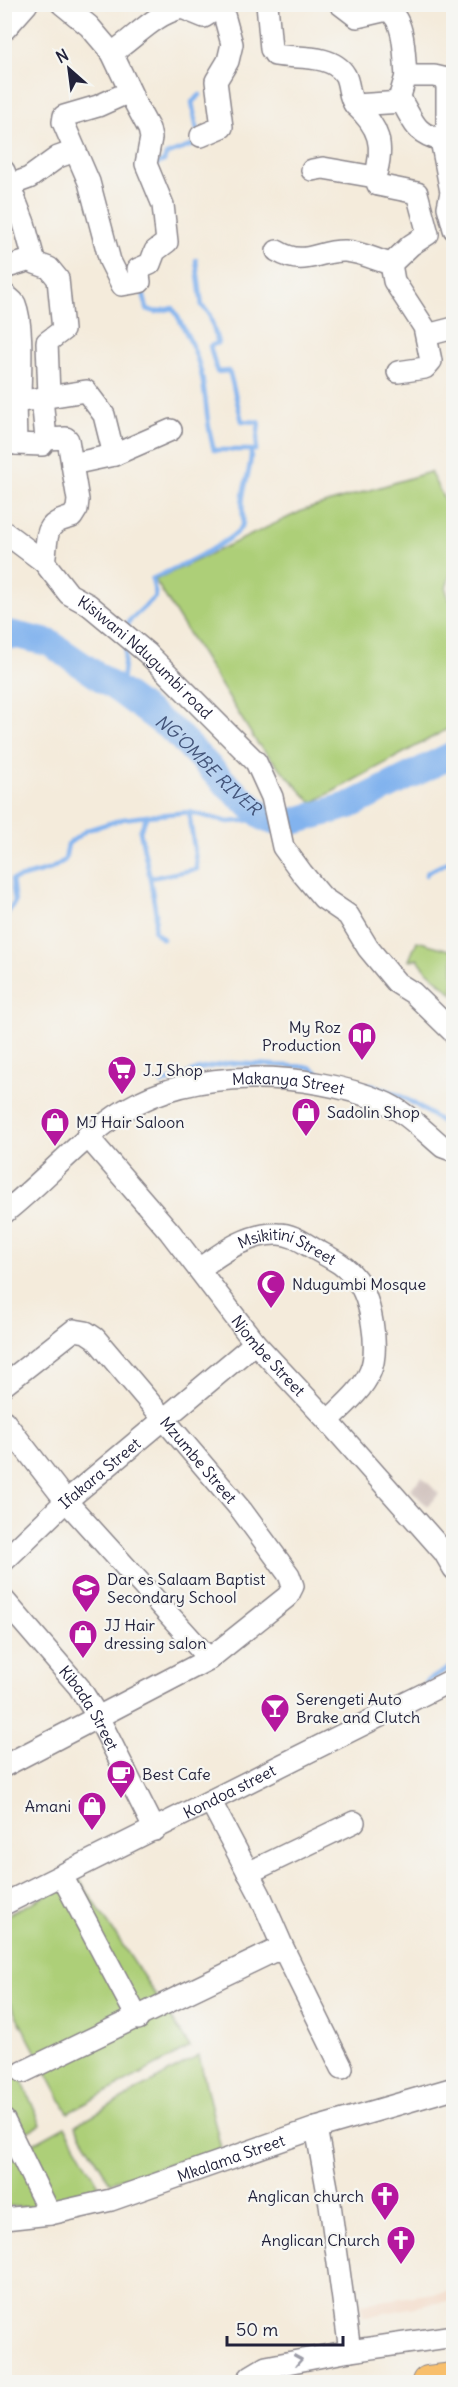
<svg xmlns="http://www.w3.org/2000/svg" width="458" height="2387" font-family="Delius,sans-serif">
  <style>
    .built { fill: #f3d4bf }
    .industrial { fill: #cfc0bb }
    .green { fill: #adcf78; stroke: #68785a; stroke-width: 1.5 }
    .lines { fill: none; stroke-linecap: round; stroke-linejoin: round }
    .stream { stroke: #82b3ee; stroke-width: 4.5 }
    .river { stroke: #82b3ee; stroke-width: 27 }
    .minor-casing { stroke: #8b868b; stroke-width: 24 }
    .highway-casing { stroke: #8b868b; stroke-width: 34 }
    .minor { stroke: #fff; stroke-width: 21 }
    .highway { stroke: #f8bf6c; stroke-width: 32 }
    .oneway { stroke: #9c9ca7 }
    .labels { text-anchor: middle; stroke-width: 4.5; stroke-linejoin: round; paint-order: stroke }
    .street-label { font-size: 16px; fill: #22223b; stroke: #f6f6f2 }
    .poi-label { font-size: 16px; fill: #22223b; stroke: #f6f6f2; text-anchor: start }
    .water-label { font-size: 18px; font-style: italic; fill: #44557a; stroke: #f6f6f2 }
  </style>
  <rect width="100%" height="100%" fill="#f6f6f2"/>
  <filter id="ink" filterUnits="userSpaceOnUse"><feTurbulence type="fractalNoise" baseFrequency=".0167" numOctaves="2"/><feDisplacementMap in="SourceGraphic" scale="12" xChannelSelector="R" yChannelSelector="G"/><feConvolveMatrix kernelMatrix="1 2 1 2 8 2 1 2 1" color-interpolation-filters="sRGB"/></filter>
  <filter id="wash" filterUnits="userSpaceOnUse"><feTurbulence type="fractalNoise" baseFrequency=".008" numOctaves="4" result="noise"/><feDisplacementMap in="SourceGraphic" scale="24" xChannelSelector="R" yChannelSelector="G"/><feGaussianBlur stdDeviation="1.35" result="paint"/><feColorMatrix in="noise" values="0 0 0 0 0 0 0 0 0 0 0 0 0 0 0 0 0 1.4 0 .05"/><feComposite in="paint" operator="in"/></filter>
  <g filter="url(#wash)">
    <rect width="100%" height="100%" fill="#f4ebdb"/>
    <path class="built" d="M453,2257V2300L363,2317L360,2304L448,2291Z"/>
    <path class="industrial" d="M422,1477L439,1494L427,1506L410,1489Z"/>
    <path class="green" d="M430,472L453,516V565L446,589L449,600L453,601V726L312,803L257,743L155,580L304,510Z
      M417,941L453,951V994L426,970L418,959L409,960Z
      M79,1879L190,2047L68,2113L5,1994V1916Z
      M4,2039L41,2125L5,2142H4Z
      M199,2056L221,2149L110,2182L75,2125Z
      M65,2126L101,2189C61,2206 48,2209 5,2206V2159Z"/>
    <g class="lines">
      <path class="stream" d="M197,130L192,102L200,95
        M155,165L164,161L166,155L198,143
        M142,288L147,309L156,312L173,308C184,328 196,350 201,372C207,398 206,425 214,450H251
        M127,628L128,622L156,596L152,579C169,571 240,540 243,523C244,520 241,506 243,496C245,481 252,467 251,450H256L259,422L242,421L230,374L228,371L217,372L210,346L218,343L209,313L202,306L196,260
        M121,692L126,645
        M147,816L140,831L150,878
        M426,875L428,872L454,859
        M4,918L15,902L12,880L51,869L65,860L68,844L87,830L123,819L147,816L189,812L228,822L266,819
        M163,939L154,931L156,914L150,878L197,869L189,812
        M162,1084L199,1069L230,1063L310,1067L321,1075
        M361,1084C395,1087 423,1109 451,1129
        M426,1682L454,1665"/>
      <path class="river" id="s1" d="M4,638L11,634L50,643L121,692L176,733L230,788L266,819L288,823L351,805L454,754"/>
    </g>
  </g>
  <g filter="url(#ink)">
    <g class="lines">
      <g class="minor-casing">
        <g id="minor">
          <path d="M62,4L89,26L112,53L132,95"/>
          <path d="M267,4L271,49L275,55C295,59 332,53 345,75C350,84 348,97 355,105L402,102C415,124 415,133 441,140"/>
          <path d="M340,4L357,17L387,10C406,19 404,58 406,76"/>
          <path d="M4,30L27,4"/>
          <path d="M112,53C136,37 154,14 182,8L204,17L215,10L218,4"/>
          <path d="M129,92L149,129L151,138L146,164L163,205L167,242L155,251L150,264L138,269L140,282L122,285L110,261L89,182L63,122L64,116L98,106Z"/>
          <path d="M402,102L400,96L406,76H434L447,79V127L441,140L451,192L448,207L454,229"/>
          <path d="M355,105C379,127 385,145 375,177"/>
          <path d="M201,136L222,127L216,81L228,61L232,44L221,4"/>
          <path d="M312,170L323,168L375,177L378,185L417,193L428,234L411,245L391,264"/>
          <path d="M4,171L24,223L35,263L49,268L58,279L63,330L47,342L49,396"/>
          <path d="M10,185L29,178L58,157L75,151"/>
          <path d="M277,251C306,268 317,250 345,251C361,252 376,260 391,264"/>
          <path d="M391,264L394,281L424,327L431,361L425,368L398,372"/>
          <path d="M4,268L34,259"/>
          <path d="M4,294C8,297 13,300 15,304C24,326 20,376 20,400"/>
          <path d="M427,335L454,328"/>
          <path d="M42,398L46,439L66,438L68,440L78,500L77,509L72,517C42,524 49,534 44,562"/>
          <path d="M15,401L16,444"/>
          <path d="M4,404L86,391L104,415L114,455"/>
          <path d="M4,436L16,444L42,445L46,439"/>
          <path d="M72,464L114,455L171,430"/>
          <path id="s2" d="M4,532L44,562L69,594L89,605L147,653L256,762L272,797L283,847L302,873L323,898L348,915L368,948L397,983L413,993L454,1033"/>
          <path id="s3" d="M87,1136L170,1232L255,1343L328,1421L444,1552L454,1569"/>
          <path id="s4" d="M4,1213C46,1180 80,1138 125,1110C195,1067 307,1071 381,1101C404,1110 424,1131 443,1147L454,1151"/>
          <path id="s5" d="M199,1269C223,1252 248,1233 278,1234C291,1234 301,1241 311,1247C328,1257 344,1263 356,1279C371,1298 380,1349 370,1372C362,1391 343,1406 328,1421"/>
          <path id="s6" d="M4,1385L74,1330L86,1332L95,1338L242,1511L289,1575L293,1586L288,1596L209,1659L4,1766"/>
          <path d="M4,1421L66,1501L209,1659"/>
          <path id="s7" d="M4,1561L66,1501L255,1343"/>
          <path id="s8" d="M4,1600L79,1687L98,1717L155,1830"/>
          <path d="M211,1802L260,1895L285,1952"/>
          <path d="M248,1873L354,1822"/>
          <path d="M62,1876L138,2019"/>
          <path id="s9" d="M4,1904L454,1679"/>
          <path d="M23,2072L274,1951L285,1952L342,2068"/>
          <path d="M4,2120L50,2214"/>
          <path d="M316,2128L330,2204L350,2351"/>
          <path id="s10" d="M4,2219L50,2214L111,2200L316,2128L454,2088"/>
          <path d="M246,2382L251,2376L266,2367L350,2351L454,2336"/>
        </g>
      </g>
      <g class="highway-casing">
        <path id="highway" d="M428,2382L454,2379"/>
      </g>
      <use href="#minor" class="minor"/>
      <use href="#highway" class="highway"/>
    </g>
    <defs><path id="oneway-chevron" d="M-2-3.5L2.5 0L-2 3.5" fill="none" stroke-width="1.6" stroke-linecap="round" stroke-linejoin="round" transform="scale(1.5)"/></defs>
    <use class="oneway" href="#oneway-chevron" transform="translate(298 2360) rotate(-10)"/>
  </g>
  <defs>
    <g id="library-pin" transform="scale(1.5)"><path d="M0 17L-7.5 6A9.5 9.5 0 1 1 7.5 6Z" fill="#b5179e" stroke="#f6f6f2"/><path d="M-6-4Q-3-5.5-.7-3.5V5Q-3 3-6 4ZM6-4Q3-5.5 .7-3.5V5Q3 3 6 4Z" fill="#fff"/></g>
    <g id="supermarket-pin" transform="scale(1.5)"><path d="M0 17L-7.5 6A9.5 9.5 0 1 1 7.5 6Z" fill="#b5179e" stroke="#f6f6f2"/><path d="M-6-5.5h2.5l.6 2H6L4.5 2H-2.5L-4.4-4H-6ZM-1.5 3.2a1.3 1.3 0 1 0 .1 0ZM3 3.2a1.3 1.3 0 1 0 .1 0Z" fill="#fff"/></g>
    <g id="shop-pin" transform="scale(1.5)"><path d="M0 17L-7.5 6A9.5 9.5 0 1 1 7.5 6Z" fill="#b5179e" stroke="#f6f6f2"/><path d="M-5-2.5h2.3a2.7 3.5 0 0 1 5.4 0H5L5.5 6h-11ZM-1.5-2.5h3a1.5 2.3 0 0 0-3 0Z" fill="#fff"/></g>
    <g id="mosque-pin" transform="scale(1.5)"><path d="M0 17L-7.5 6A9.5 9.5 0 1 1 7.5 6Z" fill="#b5179e" stroke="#f6f6f2"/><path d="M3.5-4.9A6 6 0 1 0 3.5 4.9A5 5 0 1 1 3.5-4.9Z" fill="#fff"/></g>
    <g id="school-pin" transform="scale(1.5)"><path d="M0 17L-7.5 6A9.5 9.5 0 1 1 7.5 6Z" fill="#b5179e" stroke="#f6f6f2"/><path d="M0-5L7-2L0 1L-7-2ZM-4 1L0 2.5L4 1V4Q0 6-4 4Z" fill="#fff"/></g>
    <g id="bar-pin" transform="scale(1.5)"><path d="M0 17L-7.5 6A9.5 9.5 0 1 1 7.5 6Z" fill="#b5179e" stroke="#f6f6f2"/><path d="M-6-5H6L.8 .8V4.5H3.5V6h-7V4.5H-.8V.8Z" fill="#fff"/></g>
    <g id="cafe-pin" transform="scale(1.5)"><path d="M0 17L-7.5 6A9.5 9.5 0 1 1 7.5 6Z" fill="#b5179e" stroke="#f6f6f2"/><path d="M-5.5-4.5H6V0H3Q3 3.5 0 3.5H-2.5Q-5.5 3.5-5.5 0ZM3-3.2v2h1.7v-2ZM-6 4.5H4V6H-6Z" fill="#fff"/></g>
    <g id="church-pin" transform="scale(1.5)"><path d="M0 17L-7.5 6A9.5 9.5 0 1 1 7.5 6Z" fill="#b5179e" stroke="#f6f6f2"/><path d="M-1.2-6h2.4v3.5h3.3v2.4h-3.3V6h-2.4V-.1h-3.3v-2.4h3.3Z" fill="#fff"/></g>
  </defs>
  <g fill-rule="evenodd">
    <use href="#library-pin" x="362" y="1036"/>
    <use href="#supermarket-pin" x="122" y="1070"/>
    <use href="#shop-pin" x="306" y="1112"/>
    <use href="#shop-pin" x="55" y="1122"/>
    <use href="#mosque-pin" x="271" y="1284"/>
    <use href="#school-pin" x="86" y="1588"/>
    <use href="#shop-pin" x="83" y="1634"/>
    <use href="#bar-pin" x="275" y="1708"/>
    <use href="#cafe-pin" x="121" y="1774"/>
    <use href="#shop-pin" x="92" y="1806"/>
    <use href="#church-pin" x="385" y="2196"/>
    <use href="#church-pin" x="401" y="2240"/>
  </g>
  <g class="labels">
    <g class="street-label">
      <text dy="6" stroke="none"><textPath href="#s2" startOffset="190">Kisiwani Ndugumbi road</textPath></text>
      <text dy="6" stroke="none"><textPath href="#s4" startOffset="328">Makanya Street</textPath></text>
      <text dy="6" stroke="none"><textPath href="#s5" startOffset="99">Msikitini Street</textPath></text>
      <text dy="6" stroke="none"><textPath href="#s3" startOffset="285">Njombe Street</textPath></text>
      <text dy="6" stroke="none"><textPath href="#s6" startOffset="272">Mzumbe Street</textPath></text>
      <text dy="6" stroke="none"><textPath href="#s7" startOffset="130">Ifakara Street</textPath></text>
      <text dy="6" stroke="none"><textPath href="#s8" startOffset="138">Kibada Street</textPath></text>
      <text dy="6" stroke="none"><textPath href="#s9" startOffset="252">Kondoa street</textPath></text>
      <text dy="6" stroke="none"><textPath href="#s10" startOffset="236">Mkalama Street</textPath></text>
    </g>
    <g class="poi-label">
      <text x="341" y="1033" text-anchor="end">My Roz<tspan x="341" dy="18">Production</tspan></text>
      <text x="143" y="1076">J.J Shop</text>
      <text x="327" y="1118">Sadolin Shop</text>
      <text x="76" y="1128">MJ Hair Saloon</text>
      <text x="292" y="1290">Ndugumbi Mosque</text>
      <text x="107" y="1585">Dar es Salaam Baptist<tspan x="107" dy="18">Secondary School</tspan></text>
      <text x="104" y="1631">JJ Hair<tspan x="104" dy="18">dressing salon</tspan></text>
      <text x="296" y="1705">Serengeti Auto<tspan x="296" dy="18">Brake and Clutch</tspan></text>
      <text x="142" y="1780">Best Cafe</text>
      <text x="71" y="1812" text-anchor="end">Amani</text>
      <text x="364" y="2202" text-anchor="end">Anglican church</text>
      <text x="380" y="2246" text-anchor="end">Anglican Church</text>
    </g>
    <g class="water-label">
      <text dy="6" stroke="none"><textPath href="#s1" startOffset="248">NG'OMBE RIVER</textPath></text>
    </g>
  </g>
  <rect width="458" height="2387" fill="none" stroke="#f6f6f2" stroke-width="24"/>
  <g transform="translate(69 69) rotate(332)" stroke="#f6f6f2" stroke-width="4.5" paint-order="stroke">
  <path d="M0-4.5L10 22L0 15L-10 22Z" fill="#22223b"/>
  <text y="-9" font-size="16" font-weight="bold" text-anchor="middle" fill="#22223b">N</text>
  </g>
  <path d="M227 2336v9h116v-9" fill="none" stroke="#22223b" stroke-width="3"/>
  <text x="236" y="2336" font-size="18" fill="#22223b" stroke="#f6f6f2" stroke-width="4.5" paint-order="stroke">50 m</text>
</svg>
